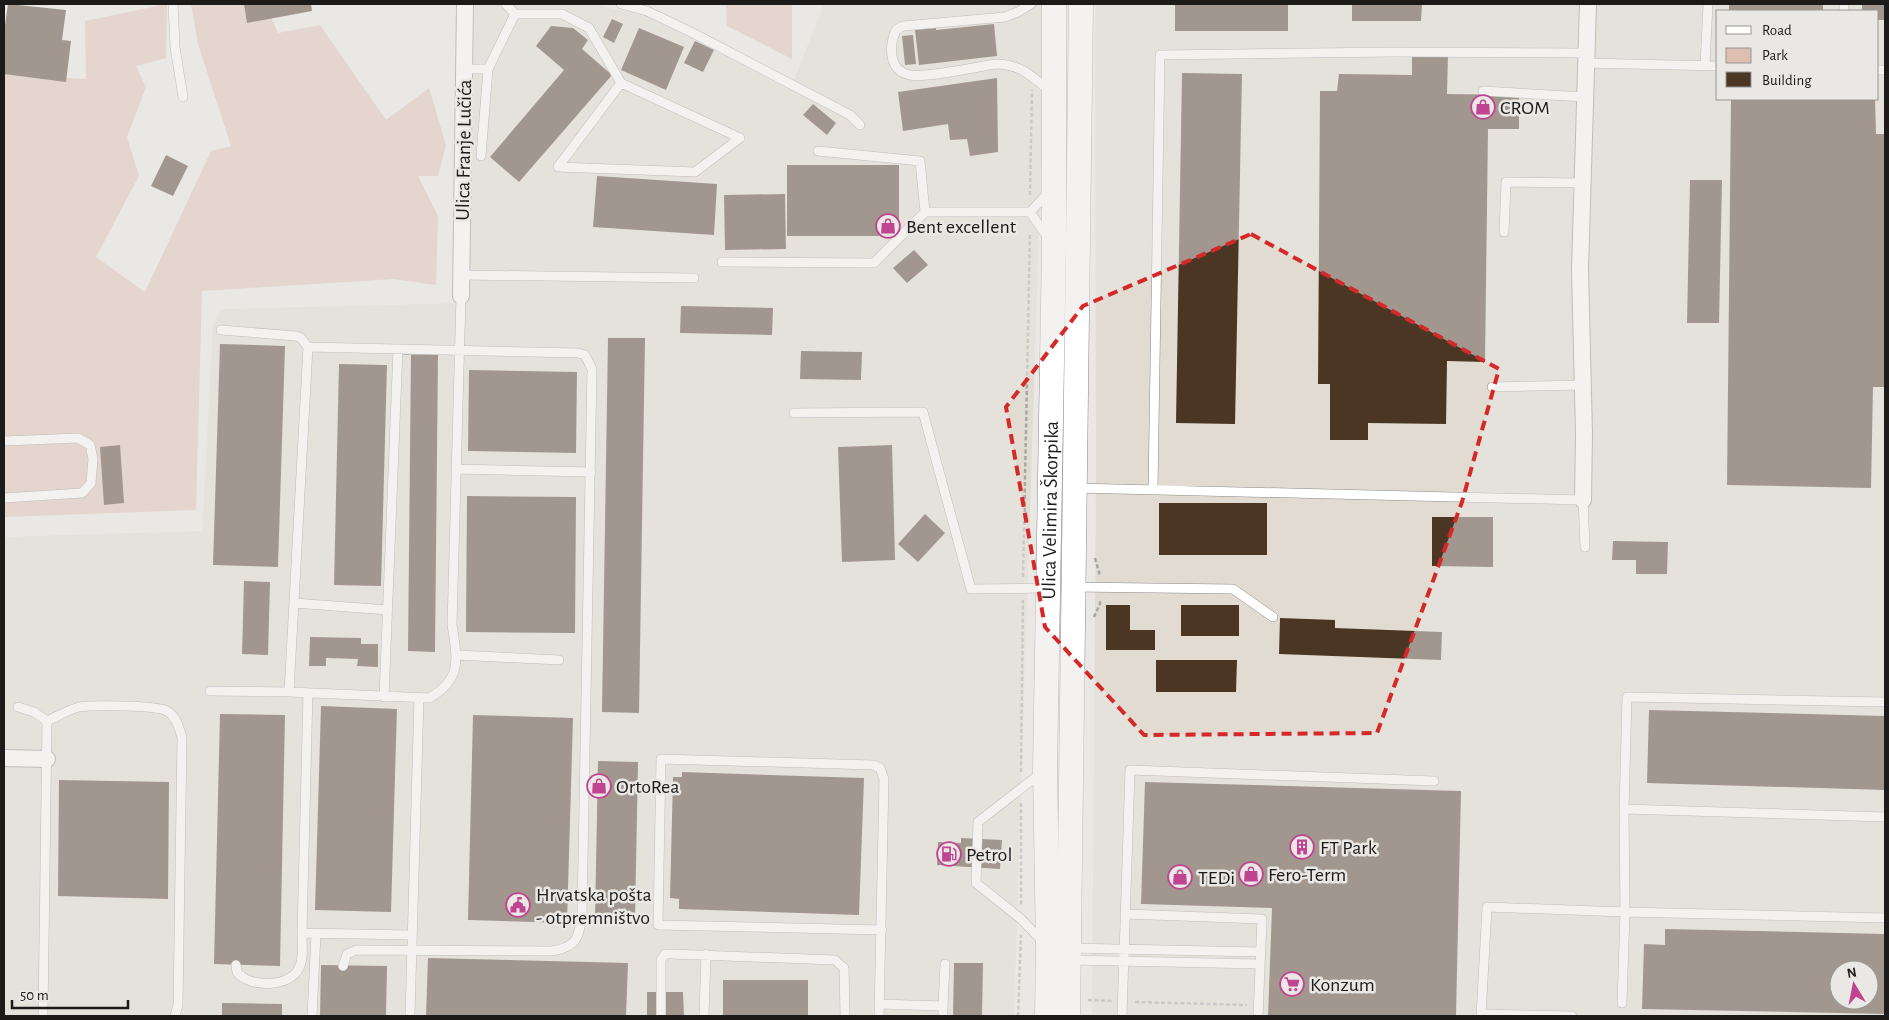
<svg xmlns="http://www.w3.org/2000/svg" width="1889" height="1020" font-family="'Alegreya Sans',sans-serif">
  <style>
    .built { fill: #e1dbd1; fill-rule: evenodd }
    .green { fill: #debeb1 }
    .building { fill: #4b3624; fill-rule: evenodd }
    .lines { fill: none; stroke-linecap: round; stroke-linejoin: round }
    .lane-casing { stroke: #8c8a87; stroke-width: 10 }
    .street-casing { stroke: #8c8a87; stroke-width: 18 }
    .secondary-casing { stroke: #8c8a87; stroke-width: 25 }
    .path { stroke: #a7a5a3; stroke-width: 2.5; stroke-dasharray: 4 2.5; stroke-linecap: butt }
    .lane { stroke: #fff; stroke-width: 9 }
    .street { stroke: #fff; stroke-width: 16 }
    .secondary { stroke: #fff; stroke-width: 24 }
    .marked { fill: none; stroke: #d62828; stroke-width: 4; stroke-dasharray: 10 6; stroke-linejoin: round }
    .labels { text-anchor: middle; stroke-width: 5; stroke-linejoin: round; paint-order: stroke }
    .poi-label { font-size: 20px; fill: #1c1b1a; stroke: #eae8e5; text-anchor: start }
    .street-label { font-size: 20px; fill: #1c1b1a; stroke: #eae8e5 }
  </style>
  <rect width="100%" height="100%" fill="#eae8e5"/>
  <path class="built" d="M475,4H591L648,16L790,90L824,4H1046L1014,1016H4V537L202,531L213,326L221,309L467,303Z
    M1096,4H1885V1016H1092L1096,478L1095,26ZM1718,11H1878V99H1718ZM1839,970H1869V1000H1839Z"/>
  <path class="green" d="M167,4L166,58L136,66L146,87L127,137L139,176L96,257L145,292L211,151L231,146L198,44L191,4H265L278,33L320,25L386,120L429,88L446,145L438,176H418L438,216L436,285L393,279L202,291L196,510L4,517V74L86,79L85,21Z
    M726,4H792V59L727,26Z"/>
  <path class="building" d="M8,4L66,10L62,40L71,41L66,82L4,74V32Z
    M244,4H311L312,11L247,23Z
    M1175,4H1288V31H1175Z
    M1352,4H1422L1421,21H1352Z
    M1729,4H1823V11H1729Z
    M1862,4H1885V20H1878V11H1862Z
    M612,19L623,24L614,43L603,37Z
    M994,24L997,56L919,65L915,30L936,28V30Z
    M551,26L573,28L588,40L582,49L612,75L519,182L490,157L564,70L536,46Z
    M639,28L684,47L666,90L621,70Z
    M913,35L916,64L905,65L902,36Z
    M695,41L714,50L703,72L684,63Z
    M1412,54H1448L1447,94L1519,95V129H1488L1485,362L1447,361L1446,424L1368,423V440H1330V384H1318L1320,91H1337L1339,74L1412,75Z
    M1182,73L1242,74L1235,424L1176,423Z
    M997,78L998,152L970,156L967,139L950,140L948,124L903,131L898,92Z
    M1731,99H1875L1876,134H1885V387H1873L1871,488L1727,485Z
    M813,104L836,123L827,135L803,115Z
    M166,155L188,166L173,196L151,186Z
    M787,165H899V236H787Z
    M597,176L717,184L714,235L593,227Z
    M1690,180H1722L1719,323H1687Z
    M785,194L786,249L725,250L724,195Z
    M914,250L928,265L907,283L893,268Z
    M681,306L773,308L772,335L680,333Z
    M608,338H645L639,713L602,712Z
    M220,344L285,346L278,567L213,565Z
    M801,351L862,352L861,380L800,379Z
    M411,353H438L435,652L408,651Z
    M339,364L387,365L381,586L334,585Z
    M469,370L577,372L576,453L468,451Z
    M120,445L124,503L104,505L100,447Z
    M892,445L895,560L842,562L838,447Z
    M467,496L576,497L575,633L466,632Z
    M1159,503H1267V555H1159Z
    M925,514L945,533L918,562L898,544Z
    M1432,517H1493V567L1432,566Z
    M1613,541L1668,542L1667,574H1636V560H1612Z
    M244,581L270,582L268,655L242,654Z
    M1106,605H1130V630H1155V650H1106Z
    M1181,605H1239V636H1181Z
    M1280,618L1335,620V628L1442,632L1441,660L1279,654Z
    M310,637L361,638V644H378V667L357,666L358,659L326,658V666H309Z
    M1156,660H1237L1236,692H1156Z
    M321,706L397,709L391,912L315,910Z
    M1649,710L1885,716V790L1647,783Z
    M220,714L285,715L280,966L214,964Z
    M473,715L573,718L567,923L468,920Z
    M598,761L638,762L635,918L595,917Z
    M682,772L864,778L859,915L679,909V899L670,898L673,777H682Z
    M59,780L169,782L168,899L58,896Z
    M1145,782L1461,791L1456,1016H1268L1272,908L1141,904Z
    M961,838L1002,840L1000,869L937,865L938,842L961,843Z
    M1665,929L1885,934V1014L1642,1009L1644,944L1665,945ZM1839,970H1869V1000H1839Z
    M428,958L628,963L626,1016H426Z
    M954,963H983L982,1016H953Z
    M321,965L387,966L386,1016H320Z
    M723,980H808V1016H723Z
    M647,992H683L684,1016H647Z
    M222,1003L282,1004V1016H222Z"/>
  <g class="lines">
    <g class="lane-casing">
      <path id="lane" d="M173,4L175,47L183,97
        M506,4L515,14H562L589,28L621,83L740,138L695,172L558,167L621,83
        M621,4L647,11L691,32L850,115L860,125
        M1031,4L1018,12L1005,17L903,26L896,30C889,46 888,71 910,75C929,78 975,67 996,64C1020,64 1032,76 1050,91
        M1844,4V11
        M1585,63L1718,66
        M1705,65L1708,4
        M464,69H488
        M1878,70H1885
        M1483,91L1584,97
        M818,151L920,161L925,212
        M481,156L488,69L515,14
        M1504,232L1506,182L1582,183
        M1048,238L1030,212L1049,192
        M722,262L874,263L925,212H1030
        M461,275L694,278
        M221,330L296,336L301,338L308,347L289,692L429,698C463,679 457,658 452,625L461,296
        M308,347L578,353L585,355L592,369L582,914C579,938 577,947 552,951L356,950L347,954L343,966
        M1492,387L1583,385
        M794,413L923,412L971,589L1048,588
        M4,441L78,438L90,445L93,459L91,483L82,493L4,498
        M456,469L591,472
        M1075,488L1583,500L1585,547
        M1153,489L1160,55L1392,52L1586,53
        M1074,587L1233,589L1273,617
        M294,603L388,610
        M456,655L559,660
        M210,691L289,692
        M308,693L302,933L411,935
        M384,697L398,349
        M1885,702L1627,697L1624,809L1625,912L1885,918
        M18,707L34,712L47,721C58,716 68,710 79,707C92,705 157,705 167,711C177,717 179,728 182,738L178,1005L175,1016
        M1041,773L978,822L976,883L1021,919L1044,943
        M1624,809L1885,817
        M1125,914L1262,919L1258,1016
        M1069,948L1260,952
        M1069,960L1260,964
        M236,965L237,972C249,988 290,988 299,968C304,959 302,944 302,933
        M879,1004L943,1006L945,964
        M1481,1014L1572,1016
        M43,1016L47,721
        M312,1016L316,934
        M410,1016L419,698
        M661,1016V960L665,954H671L835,960L844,968L845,1016
        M704,1016L706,954
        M879,1016L884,779L880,768L873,765L661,759L658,925L882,930
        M943,1016V1006
        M1122,1016L1130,770L1434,781
        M1481,1016L1487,907L1625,912L1622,1003"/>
    </g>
    <g class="street-casing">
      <path id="street" d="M461,296L465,4
        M1583,500L1584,434L1580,269L1588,4
        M4,758L47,759"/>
    </g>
    <g class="secondary-casing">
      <g id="secondary">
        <path id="s1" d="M1047,1016L1048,947L1045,770L1054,246V4"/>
        <path d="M1068,1016L1081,4"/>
      </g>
    </g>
    <path class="path" d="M1030,195L1032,90
      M1095,558L1100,576
      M1023,577L1030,233
      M1094,617L1100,604V599
      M1021,772L1023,600
      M1021,803V905
      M1088,1000L1112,1001
      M1135,1002L1247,1005
      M1018,1016L1021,935"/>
    <use href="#lane" class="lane"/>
    <use href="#street" class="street"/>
    <use href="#secondary" class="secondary"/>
  </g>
  <path d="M0 0H1889V1020H0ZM1251,234L1499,369L1462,502L1377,733L1144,735L1045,627L1006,407L1083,306Z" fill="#eae8e5" fill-opacity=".55" fill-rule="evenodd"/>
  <path class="marked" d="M1251,234L1499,369L1462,502L1377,733L1144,735L1045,627L1006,407L1083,306Z"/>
  <defs>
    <g id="shop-ring" transform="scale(1.25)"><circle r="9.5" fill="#eae8e5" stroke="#c14492" stroke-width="1.5"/><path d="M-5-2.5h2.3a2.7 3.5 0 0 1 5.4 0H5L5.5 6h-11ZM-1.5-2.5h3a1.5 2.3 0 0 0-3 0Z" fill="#c14492"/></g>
    <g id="building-ring" transform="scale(1.25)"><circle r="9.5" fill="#eae8e5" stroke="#c14492" stroke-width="1.5"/><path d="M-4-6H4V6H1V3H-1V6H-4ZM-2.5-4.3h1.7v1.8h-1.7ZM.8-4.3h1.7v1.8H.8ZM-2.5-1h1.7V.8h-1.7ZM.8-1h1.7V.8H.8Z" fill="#c14492"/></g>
    <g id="fuel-ring" transform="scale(1.25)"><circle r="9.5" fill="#eae8e5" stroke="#c14492" stroke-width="1.5"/><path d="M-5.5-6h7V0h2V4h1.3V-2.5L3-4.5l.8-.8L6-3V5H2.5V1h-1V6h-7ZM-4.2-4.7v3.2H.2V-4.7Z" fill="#c14492"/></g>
    <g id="civic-ring" transform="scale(1.25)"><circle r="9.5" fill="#eae8e5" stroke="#c14492" stroke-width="1.5"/><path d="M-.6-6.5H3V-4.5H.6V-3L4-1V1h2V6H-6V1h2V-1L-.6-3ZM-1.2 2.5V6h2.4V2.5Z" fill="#c14492"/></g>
    <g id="supermarket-ring" transform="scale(1.25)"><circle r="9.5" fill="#eae8e5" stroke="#c14492" stroke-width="1.5"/><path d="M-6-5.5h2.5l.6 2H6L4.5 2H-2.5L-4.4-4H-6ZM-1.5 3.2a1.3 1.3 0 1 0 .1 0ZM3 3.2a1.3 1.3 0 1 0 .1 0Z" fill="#c14492"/></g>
  </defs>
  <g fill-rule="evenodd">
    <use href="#shop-ring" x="1483" y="107"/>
    <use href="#shop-ring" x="888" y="226"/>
    <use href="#shop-ring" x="599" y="786"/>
    <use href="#building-ring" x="1302" y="847"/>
    <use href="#fuel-ring" x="949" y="854"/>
    <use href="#shop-ring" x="1251" y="874"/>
    <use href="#shop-ring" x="1180" y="877"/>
    <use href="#civic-ring" x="518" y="905"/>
    <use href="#supermarket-ring" x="1292" y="984"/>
  </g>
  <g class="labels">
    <g class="poi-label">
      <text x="1500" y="114">CROM</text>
      <text x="906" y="233">Bent excellent</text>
      <text x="616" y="793">OrtoRea</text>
      <text x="1320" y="854">FT Park</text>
      <text x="966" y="861">Petrol</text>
      <text x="1268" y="881">Fero-Term</text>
      <text x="1198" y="884">TEDi</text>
      <text x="536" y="901">Hrvatska pošta<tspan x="536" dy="23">- otpremništvo</tspan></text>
      <text x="1310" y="991">Konzum</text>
    </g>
    <g class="street-label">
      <text transform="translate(463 150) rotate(-89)" y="7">Ulica Franje Lučića</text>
      <text dy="7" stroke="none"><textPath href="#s1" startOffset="506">Ulica Velimira Škorpika</textPath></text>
    </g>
  </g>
  <rect width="1889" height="1020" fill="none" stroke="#1c1b1a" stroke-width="10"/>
  <rect x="1716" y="10" width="162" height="90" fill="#eae8e5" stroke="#989694"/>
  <rect x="1726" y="26" width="25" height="8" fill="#ffffff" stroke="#989694"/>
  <text x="1762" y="35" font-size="15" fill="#1c1b1a">Road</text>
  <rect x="1726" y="48" width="25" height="15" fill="#debeb1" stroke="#989694"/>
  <text x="1762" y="60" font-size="15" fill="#1c1b1a">Park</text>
  <rect x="1726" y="72" width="25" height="15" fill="#4b3624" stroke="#989694"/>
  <text x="1762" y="85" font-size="15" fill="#1c1b1a">Building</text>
  <g transform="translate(1854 985) rotate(350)"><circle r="24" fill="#eae8e5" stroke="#989694"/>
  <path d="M0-4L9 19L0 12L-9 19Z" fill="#c14492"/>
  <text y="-8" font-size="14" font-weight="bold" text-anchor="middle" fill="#1c1b1a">N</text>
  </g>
  <path d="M12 1000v8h116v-8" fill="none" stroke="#1c1b1a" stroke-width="2.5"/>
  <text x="20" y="1000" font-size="15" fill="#1c1b1a" stroke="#eae8e5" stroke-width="4" paint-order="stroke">50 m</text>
</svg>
